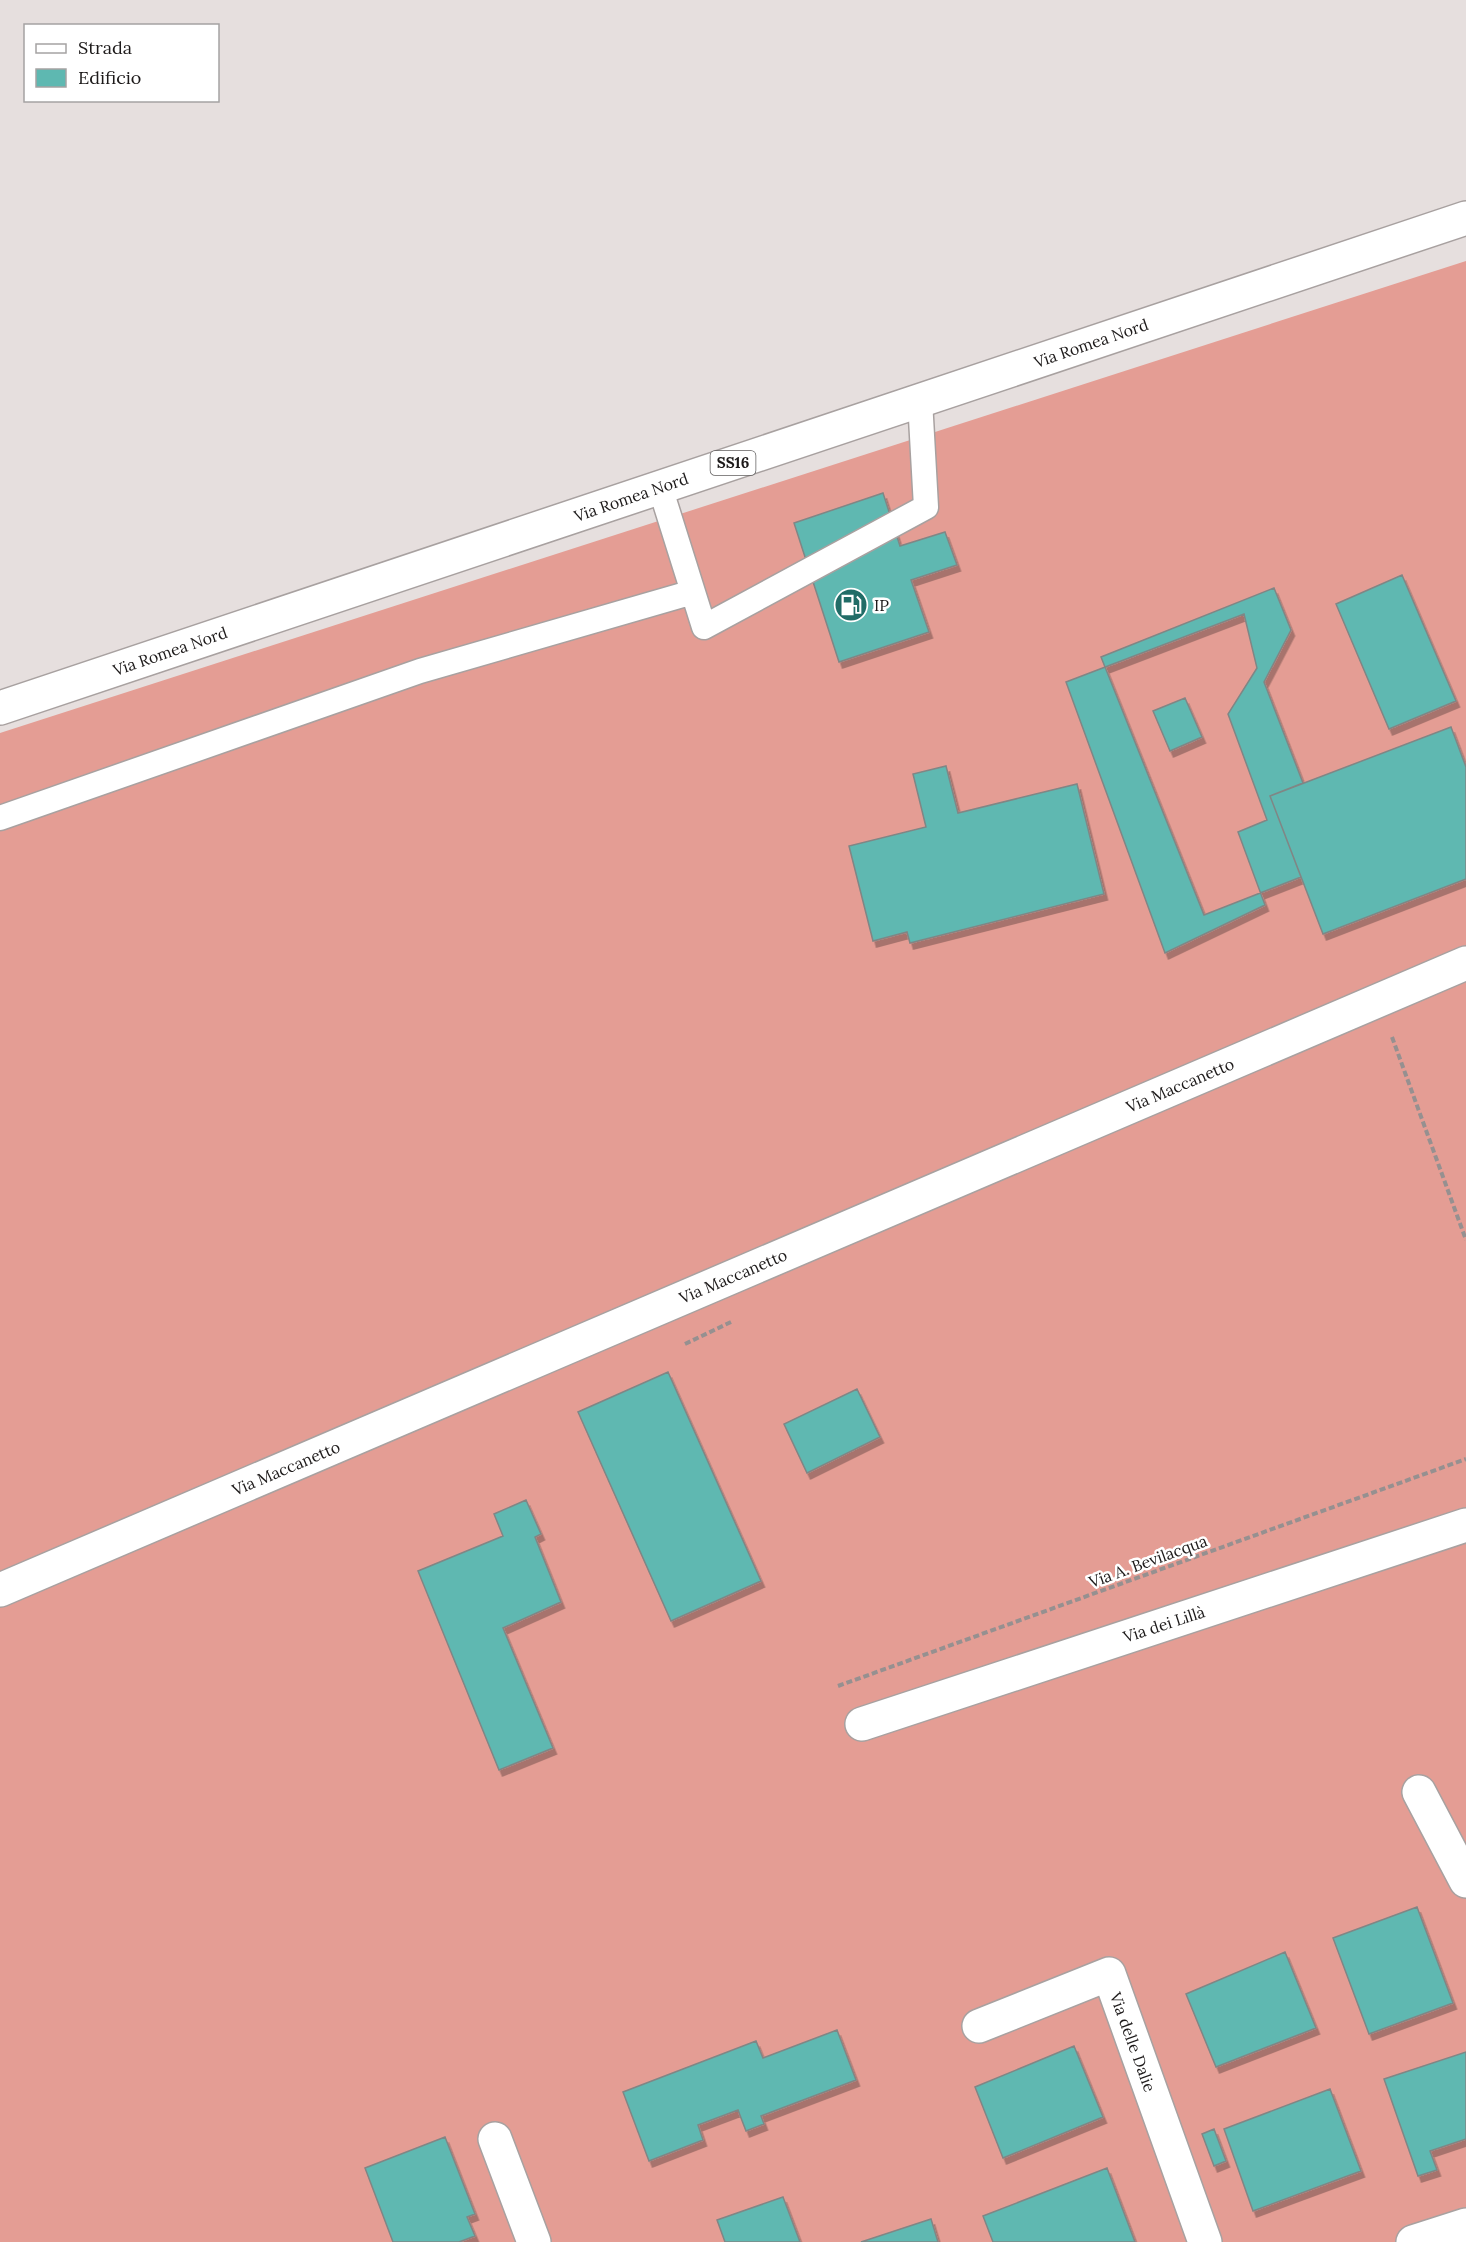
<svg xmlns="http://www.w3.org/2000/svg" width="1466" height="2242" font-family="Lora,serif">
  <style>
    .forest { fill: #e49d94 }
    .building { fill: #5eb8b1; stroke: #808685; stroke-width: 1.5; fill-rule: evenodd; filter: url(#shadow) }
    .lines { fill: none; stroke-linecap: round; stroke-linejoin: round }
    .service-casing { stroke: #a8a1a0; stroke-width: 27 }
    .minor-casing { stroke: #a8a1a0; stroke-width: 36 }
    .primary-casing { stroke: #a8a1a0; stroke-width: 36 }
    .path { stroke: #969090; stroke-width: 4; stroke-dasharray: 6 3; stroke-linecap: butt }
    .service { stroke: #fff; stroke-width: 24 }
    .minor { stroke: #fff; stroke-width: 33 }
    .primary { stroke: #fff; stroke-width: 33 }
    .labels { text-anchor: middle; stroke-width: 5; stroke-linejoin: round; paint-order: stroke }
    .shield { fill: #fff; stroke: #615f5f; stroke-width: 1.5 }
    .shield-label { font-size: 15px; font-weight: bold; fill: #1d1a1a }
    .street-label { font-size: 16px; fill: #1d1a1a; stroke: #fff }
    .poi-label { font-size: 16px; fill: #1d1a1a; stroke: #fff; text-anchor: start }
  </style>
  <defs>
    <filter id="shadow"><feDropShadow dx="3.5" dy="6" stdDeviation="0" flood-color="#0004"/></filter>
  </defs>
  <rect width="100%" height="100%" fill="#e6dfde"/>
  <path class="forest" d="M1466,261V2242H0V733Z"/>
  <path class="building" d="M883,493L900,546L945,532L957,565L911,580L929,632L839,662L794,523Z
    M1402,575L1456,701L1389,729L1336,604Z
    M1274,588L1291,630L1264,682L1303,783L1270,796L1301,877L1204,915L1101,657ZM1185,698L1202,737L1170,751L1153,711Z
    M1244,614L1257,668L1228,714L1267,820L1238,832L1265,905L1165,953L1066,682Z
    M1451,727L1466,767V879L1323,934L1270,796Z
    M946,766L958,813L1077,784L1104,894L910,943L907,932L873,941L849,846L926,827L913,774Z
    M668,1372L761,1581L671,1621L578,1412Z
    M857,1389L880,1437L807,1473L784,1424Z
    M526,1500L541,1534L535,1537L561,1602L503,1628L553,1748L499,1770L418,1571L503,1536L494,1514Z
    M1417,1907L1453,2003L1369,2034L1333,1938Z
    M1285,1952L1316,2028L1216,2067L1186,1994Z
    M837,2030L856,2080L761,2116L764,2124L746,2131L738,2110L698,2125L703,2140L649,2161L623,2092L756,2041L763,2058Z
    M1074,2046L1103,2117L1003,2158L975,2087Z
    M1466,2052V2139L1430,2151L1437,2170L1418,2176L1384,2079Z
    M1330,2089L1361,2171L1253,2211L1224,2129Z
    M1214,2129L1226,2161L1214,2166L1202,2134Z
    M445,2137L475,2214L467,2217L475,2236L459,2242H393L365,2168Z
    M1107,2168L1135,2242H993L983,2216Z
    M783,2197L800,2242H725L717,2220Z
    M931,2219L938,2242H861Z"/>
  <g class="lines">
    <g class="service-casing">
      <path id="service" d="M660,487L704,627L926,507L920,400
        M0,818L420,671L693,592"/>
    </g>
    <g class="minor-casing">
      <path id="minor" d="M0,1590L1466,963
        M862,1724L1466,1525
        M1419,1792L1466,1881
        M979,2026L1109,1974L1205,2242
        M495,2139L534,2242
        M1413,2242L1466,2225"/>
    </g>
    <g class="primary-casing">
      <path id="primary" d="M0,708L1466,218"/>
    </g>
    <path class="path" d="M1392,1037L1466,1240
      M685,1344L733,1321
      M838,1686L1466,1459"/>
    <use href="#service" class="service"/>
    <use href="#minor" class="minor"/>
    <use href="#primary" class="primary"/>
  </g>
  <defs>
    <g id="fuel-disc" transform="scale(1.725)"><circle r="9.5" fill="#216c67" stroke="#fff"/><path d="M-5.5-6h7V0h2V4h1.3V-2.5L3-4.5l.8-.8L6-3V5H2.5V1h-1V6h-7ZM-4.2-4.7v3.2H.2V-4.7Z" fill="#fff"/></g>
  </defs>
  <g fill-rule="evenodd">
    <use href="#fuel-disc" x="851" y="605"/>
  </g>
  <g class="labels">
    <rect class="shield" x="710.5" y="451" width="45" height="24" rx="4.5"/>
    <g class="shield-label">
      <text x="733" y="468">SS16</text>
    </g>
    <g class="street-label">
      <text transform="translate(1091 343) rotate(-19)" y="6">Via Romea Nord</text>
      <text transform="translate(631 497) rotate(-19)" y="6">Via Romea Nord</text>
      <text transform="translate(170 651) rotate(-19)" y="6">Via Romea Nord</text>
      <text transform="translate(1180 1085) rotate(-23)" y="6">Via Maccanetto</text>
      <text transform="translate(733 1276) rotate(-23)" y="6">Via Maccanetto</text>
      <text transform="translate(286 1468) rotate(-23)" y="6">Via Maccanetto</text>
      <text transform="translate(1148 1561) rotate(-20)" y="6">Via A. Bevilacqua</text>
      <text transform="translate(1164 1624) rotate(-18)" y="6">Via dei Lillà</text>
      <text transform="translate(1133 2042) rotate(70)" y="6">Via delle Dalie</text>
    </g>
    <g class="poi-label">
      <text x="874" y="611">IP</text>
    </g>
  </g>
  <rect x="24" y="24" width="195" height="78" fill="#ffffff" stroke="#a5a3a3" stroke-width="1.5"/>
  <rect x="36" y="44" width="30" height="9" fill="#ffffff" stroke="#a5a3a3" stroke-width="1.5"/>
  <text x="78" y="54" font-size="18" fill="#1d1a1a">Strada</text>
  <rect x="36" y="69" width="30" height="18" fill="#5eb8b1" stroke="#a5a3a3" stroke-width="1.5"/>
  <text x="78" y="84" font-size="18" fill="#1d1a1a">Edificio</text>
</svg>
